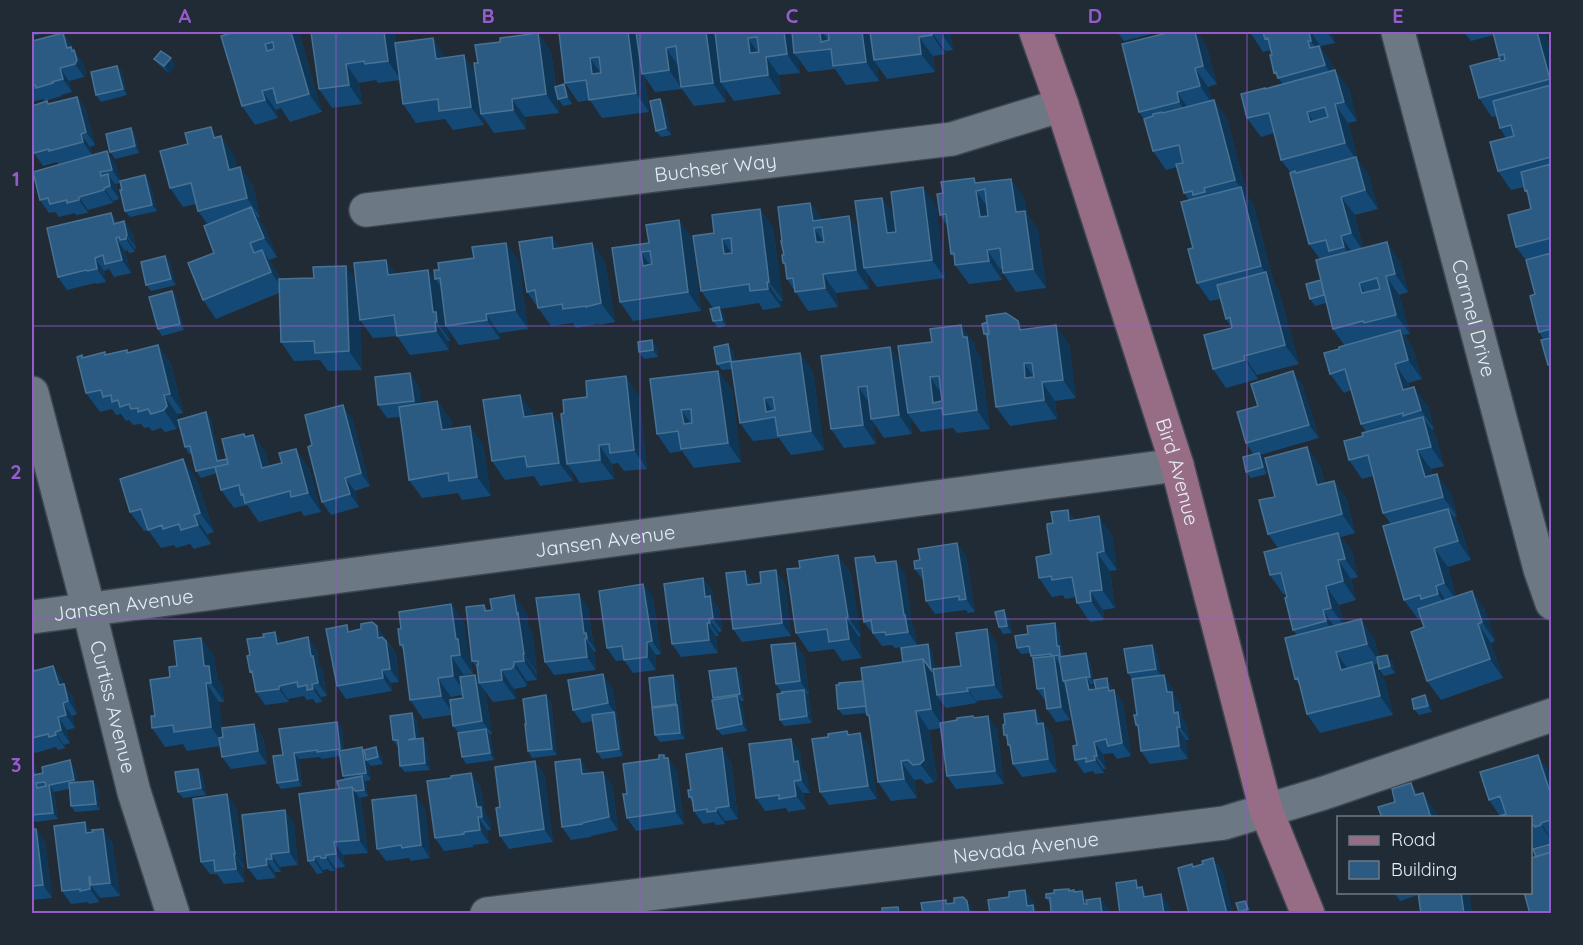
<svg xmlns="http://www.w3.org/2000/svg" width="1583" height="945" font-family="Quicksand,sans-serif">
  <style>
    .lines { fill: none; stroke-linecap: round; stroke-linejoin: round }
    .minor-casing { stroke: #3f4751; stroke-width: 36 }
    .major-casing { stroke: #3f4751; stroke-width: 36 }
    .minor { stroke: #6c7884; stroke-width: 33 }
    .major { stroke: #976d85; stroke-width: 33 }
    .wall { fill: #154975; fill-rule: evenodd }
    .shaded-wall { fill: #103656 }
    .building { fill: #2b5b82; stroke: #487294; stroke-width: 1.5; fill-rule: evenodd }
    .grid { fill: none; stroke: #965ccc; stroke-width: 1.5; stroke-opacity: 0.55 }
    .labels { text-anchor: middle; stroke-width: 6; stroke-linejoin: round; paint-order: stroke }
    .street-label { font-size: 20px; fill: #e6edf4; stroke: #212b36 }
    .neatline { fill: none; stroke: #965ccc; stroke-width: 2 }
    .grid-label { font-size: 20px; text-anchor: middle; font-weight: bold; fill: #965ccc }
  </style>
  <rect width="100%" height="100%" fill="#212b36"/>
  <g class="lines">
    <g class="minor-casing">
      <g id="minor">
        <path id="s1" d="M1398,32L1540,569L1552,603"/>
        <path id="s2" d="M366,210L952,139L1062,105"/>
        <path id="s3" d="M32,393L89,610L134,792L173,914"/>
        <path id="s4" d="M32,617L1177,465"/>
        <path id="s5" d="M487,914L1224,823L1324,793L1552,715"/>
      </g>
    </g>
    <g class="major-casing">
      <g id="major">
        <path id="s6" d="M1036,32L1062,105L1177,465L1266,810L1308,914"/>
      </g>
    </g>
    <use href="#minor" class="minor"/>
    <use href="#major" class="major"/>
  </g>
  <path class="wall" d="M32,32H50L32,36Z
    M299,32L322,112L290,122L281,108L276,110L278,118L255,125L242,106L221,36Z
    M311,32H394L396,43L446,57L475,71L478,63L500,42L538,33L551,52L556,87L568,91L572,104L563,106L558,99L557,95L559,113L525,117L526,129L494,133L483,117L484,125L453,130L445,119L416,123L403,104L400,80L378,83L376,80L359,83L362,104L332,108L319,89Z
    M559,32H634L637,35L636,32H950L953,50L945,51V54L933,56L935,72L887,79L877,65L879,81L846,85L835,69L808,72L798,58L800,73L779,75L781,94L734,101L724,87L726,102L694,106L682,89L655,92L645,77L649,112L602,118L590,100L578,102L565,83Z
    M1117,32H1159L1124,41Z
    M1250,32H1332L1335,43L1321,46L1322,50L1333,65L1334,71L1335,70L1349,89L1357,121L1348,123L1358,160L1369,176L1378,209L1355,215L1363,248L1400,261L1408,292L1399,295L1410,334L1404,335L1413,349L1422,379L1408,383L1410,388L1428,406L1434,429L1432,430L1436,436L1444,466L1431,469L1432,475L1451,493L1457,516L1454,517L1461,528L1471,560L1448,567L1456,597L1472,591L1485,610L1495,641L1491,643L1503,678L1441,700L1427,681L1424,627L1421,618L1418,619L1404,600L1391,524L1383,513L1373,476L1362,479L1349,460L1363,436L1366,432L1361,424L1351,390L1344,393L1330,374L1339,349L1345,346L1333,329L1326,303L1315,306L1310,299L1321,280L1320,259L1309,244L1291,173L1281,160L1274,133L1261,137L1247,118L1266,89L1283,84L1274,73L1271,50L1263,52Z
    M1464,32H1545L1551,54V370L1548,365L1544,340L1539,332L1535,294L1526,260L1516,247L1531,209L1528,196L1525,191L1524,187L1511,190L1498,171L1506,138L1500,128L1497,116L1492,117L1479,98L1500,58L1502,60H1503L1499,56L1494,35L1471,41Z
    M63,33L72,46L74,50L83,63L86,73L84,77L69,81L72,92L61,95L62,96L45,101L43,99L32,102V41Z
    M1206,45L1217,84L1208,87L1212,101L1214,100L1227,119L1248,198L1254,206L1274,284L1279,291L1299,364L1257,375L1258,379L1226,388L1213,369L1232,328L1226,319L1220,299L1210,301L1197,283L1189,200L1184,193L1177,167L1166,170L1153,151L1144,119L1139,112Z
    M154,59L175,65L169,73L159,65Z
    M117,66L122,72L127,95L101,102L96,95Z
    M77,97L86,110L95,145L90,147L92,155L58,164L57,162L43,166L34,153L32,147V106L49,104Z
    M665,106L671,135L661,137L656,131Z
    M131,128L135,135L139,153L115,159L110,152Z
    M218,137L234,155L237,168L240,167L253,186L260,217L258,218L264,226L277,257L269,260L275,269L280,279L356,280L428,270L441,289L445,326L449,331L450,341H448L449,350L410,355L397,336L373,338L360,320L362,370L328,371L320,360L294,361L281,342L279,293L216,319L203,300L214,253L208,225L198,211L196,204L183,207L170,188Z
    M116,164L120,181L150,182L157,211L130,217L125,211L120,183L115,184L117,187L119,199L113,201V203L88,210V213L76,215L75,213L59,217L55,212L49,213L40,200Z
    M978,183L1024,197L1027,214L1038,230L1046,288L1016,292L1003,273V269H1000L1002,280L969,284L955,265V258L951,254L948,227L940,215Z
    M810,203L822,219L849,216L859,231L894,215L936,206L945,278L877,287L867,273L869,289L836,293L838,307L808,311L787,279L786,267L783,263L784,255L782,241Z
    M760,209L773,228L783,301H780L781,307L763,310L759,303L720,309L724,314L726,326L718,328L713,321V308L701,291L714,233Z
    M111,213L118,223L124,221L133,234L136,248L135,249V252L129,253L127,250L125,251L131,273L114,277L109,269L104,271L106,282L96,284L95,283L67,290L58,277Z
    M679,220L692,239L701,311L633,321L620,302L612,248L649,243Z
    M552,237L560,248L592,243L605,262L615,322L599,325V324L576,328L573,323L551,326L527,292Z
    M506,243L519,262L528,329L499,333L500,339L459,345L446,326L441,287L435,279L439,270L474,258Z
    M170,262L176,285L151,291L146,285Z
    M172,291L176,298L184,330L162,336L158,329Z
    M1024,329L1069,344L1076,398L1055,401L1057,419L1010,426L996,407L987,338L984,334Z
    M728,344L733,351L735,362L800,353L813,372L824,450L791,455L779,438L753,441L740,423L732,369L722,370L717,364Z
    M975,344V349L980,356L990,429L957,433L953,428L921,432L910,417L912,434L884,438L873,422L876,444L844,448L831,429L821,356L890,347L900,362Z
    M158,345L171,364L183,413L177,414L179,420L206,412L211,419L220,461L227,459L246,436L253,435L266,453L269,466L309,468L321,512L304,516L301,511L259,522L247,505L234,508L221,490L217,473L201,478L196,471L192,453L189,454L185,447L179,426L177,429L165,432L161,428L152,431L149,427L144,428L141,424L133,425L129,420L126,421L121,414L116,415L112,409L100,412L86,393L82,355L83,357L106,354L127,350L129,353Z
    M657,347L658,357L644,359L639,352Z
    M650,379L732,389L741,462L694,468L682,451L670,453L657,434Z
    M1302,384L1319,438L1260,455L1264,460L1267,474L1251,478L1246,472L1254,455L1246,443L1258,406Z
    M419,386L421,404L437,401L451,420L452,428L483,444L491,496L462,500L458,493L422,498L409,480L401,417L387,418L378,405Z
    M639,395L647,469L624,471L618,463L612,464L614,479L580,483L571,469L573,481L540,486L534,476L505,480L492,461L534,413V415L563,428Z
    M352,418L370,486L355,491L359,507L331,515L322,502L312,445Z
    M1307,447L1320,466L1325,484L1334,481L1347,500L1355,533L1341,537L1352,552L1358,577L1351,579L1356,600L1339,605L1344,624L1374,638L1379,657L1392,661L1395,673L1384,676L1379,669L1378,663L1374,665L1385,681L1393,715L1320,733L1307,714L1300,686L1295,679L1297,635L1293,630L1286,593L1283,594L1270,575L1278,548L1268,534L1275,497Z
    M196,478L214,532L207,534L211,544L194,549L190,544L176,548L174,545L161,548L148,530L144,531L130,512Z
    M1068,510L1075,520L1112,535L1117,570L1110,571L1115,608L1103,610L1104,620L1090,622L1077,603L1076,597L1065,599L1063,595L1052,597L1039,578L1051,554L1053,523Z
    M957,543L966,556L975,612L968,613L966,610L935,614L926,601L923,580L915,569L920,560Z
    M838,555L851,574L861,636L859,637L862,658L842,661L834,649L809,652L796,633L800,568Z
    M879,563L905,574L912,624L914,627L917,645L895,648L892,645L882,646L864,622Z
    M745,571L754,584L785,583L791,636L742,642L733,629Z
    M703,578L712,591L713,601L719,609L722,631L719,632V636H716L718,653L681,657L672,644Z
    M653,597L661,654L656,655V670L633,673L624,660L616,661L607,648Z
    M451,604L464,623L468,653L471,657L473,674L464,675V676L475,675L479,680L477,668L472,661L484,605L488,611L527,614L529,629L532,632L537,673H536L537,680L527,681V685L525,687L514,689L516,699L493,702L485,691L492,734H490L494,760L466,764L462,757L459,733L453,726L452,715L423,719L410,700L403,650L400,645L401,629ZM462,695L463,698L452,700L451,697Z
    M588,607L593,642L595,646L596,651L594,652L596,670L554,675L545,662Z
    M1008,617L1012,633L1003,634L999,627Z
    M377,626L396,654L399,682L391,683L392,691L346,699L337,686L351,631Z
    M1059,630L1062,649L1064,652V656L1090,660L1094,684H1091L1095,689L1111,685L1112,691L1123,703L1131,756L1117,759L1113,753L1103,754L1106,769H1103L1104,773L1095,774L1093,771L1084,773L1075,760L1077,745L1066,686L1065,685L1070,720L1056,722L1047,709L1046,702L1037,689L1033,660L1031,656L1030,653L1021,654L1017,648Z
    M275,632L282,643L317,650L319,665L322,669L327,696L321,697L322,702L316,703L313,699L307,700L304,696L288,699L289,702L265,705L256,692L253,676L250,672V655L264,637Z
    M201,638L214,657L217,677L222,685L224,702H219L222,728L263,737L267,764L231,769L222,757L220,746L187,751L183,744L165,747L152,728L155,716L177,666Z
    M996,642L1003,698L976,701L977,703L946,708L939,699L943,723L974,718L997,729L1004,784L956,789L947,776L941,728L929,730L937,778L934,782L926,784L921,779L914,780L917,798L891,801L878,782L869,718L867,713L843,715L838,709L863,681L903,662L928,644L932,651L935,669L961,666Z
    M1152,645L1157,652L1161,675L1173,688L1174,696L1181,705L1182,717L1187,725L1189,740H1186L1188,759L1150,764L1141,751L1138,729L1136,725L1137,715L1132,679L1128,673Z
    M804,656L809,694H807L809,697L812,723L784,726L780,720L782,693L776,684Z
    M32,666L36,670L53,666L62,679L64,685L73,697L77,714L72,716L75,728L67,730L70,743L64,745L65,748L58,750L56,747L35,753L32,748Z
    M741,674L744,701H741L747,731L722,735L717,729L714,700L713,698Z
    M673,675L678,682L685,739L660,742L655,735L652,707Z
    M612,687L617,716L618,719L623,756L602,759L597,752L593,721L582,723L573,710Z
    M546,695L551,702L557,755L532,758L528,751L526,724Z
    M1425,695L1430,702L1432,712L1419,715L1414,709Z
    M417,720L419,739L423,738L427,745L430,770L405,772L400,766L398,747L393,740Z
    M337,722L342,728L344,750L362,747L364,750L381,754L383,764L371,766L368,763L371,780L365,781L366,783L368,796L359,798L361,800L368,853L343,855L345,867L335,868V871H330L328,869L323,870V873L317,874L308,861L339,789L345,779L343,776L340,756L322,759L320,757L299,759L302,786L281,789L277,783L283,755Z
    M1044,723L1045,725L1052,736L1057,772L1022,777L1013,764L1011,749L1008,745L1007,740L1004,735Z
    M850,734L869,746L877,799L829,805L820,792Z
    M791,739L800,752L802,768L807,774L810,793H803L806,809L788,812L786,808L765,811L756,798Z
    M664,755L677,771L684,824L636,831L627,818V794Z
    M580,759L589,773L612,785L618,830L591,836V837L571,840L562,827Z
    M32,760L35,764L37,774L74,767L78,782L98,788L100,810L75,812L71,806L69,789L54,792L58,819L35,822L32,817Z
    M535,761L544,774L553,842L509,849L500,836V807Z
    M731,761L738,819L725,821V824L716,825L714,822L703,824L694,811L692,802L689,797L691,790Z
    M198,769L203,776L206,795L183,798L178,792Z
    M471,773L480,786L485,813L490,820L491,830H487L489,843L473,845V847L444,851L435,838L451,778Z
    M1551,774V914L1532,861L1548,845L1547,844L1530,849V818L1500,816L1489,800Z
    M236,807L244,867H243L245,882L224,884L217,874H210L201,862Z
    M425,808L430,858L411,861L409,858L386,861L377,849Z
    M294,823L298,865L280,867L281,872H275L276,878L257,880L248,868Z
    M32,829L45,842L52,898L32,900L33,909H32Z
    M92,832L112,842L120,896L101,898L98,895L99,902L89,904L88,902L71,904L62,891Z
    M1074,890L1075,892L1082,891L1088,900L1100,898L1110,911V914H1052L1051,905L1046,898Z
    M1394,892H1469L1472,914L1418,895L1400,901Z
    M1245,901L1249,907L1251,914H1240L1239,912Z"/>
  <path class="shaded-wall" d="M291,32H299L322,112L309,94Z
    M384,32H394L401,80L388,61Z
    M628,32H634L640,39L642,74L645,77L649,112L636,93Z
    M706,32H716L721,82L724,87L726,102L713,83Z
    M784,32H794V53L798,58L800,73L787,54Z
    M820,32H822L832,47L831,49L821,42Z
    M862,32H872L874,60L877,65L879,81L866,62Z
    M932,32L945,51V54L932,35Z
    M940,32H950L953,50Z
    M1195,32H1197L1206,45L1217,84L1203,66Z
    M1309,32H1311L1333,65L1338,84L1325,65L1322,57L1311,41Z
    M1327,32H1332L1335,43Z
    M1537,32H1545L1551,54V81L1550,79Z
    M63,33L72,46L74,51V50L83,63L86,73L84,77L75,64L67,48Z
    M538,33L551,52L559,113L546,94Z
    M919,37L933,56L935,72L921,54Z
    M433,38L446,57L449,78L436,59Z
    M748,38L761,57L750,53Z
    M666,48L679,67L682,89L669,70Z
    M464,55L477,74L481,114L483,117L484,125L471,107Z
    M766,57L779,75L781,94L768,75Z
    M171,58L175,65L169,73L164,66Z
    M590,58L603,77L592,74Z
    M346,64L359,83L362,104L349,85Z
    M117,66L122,72L127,95L123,89Z
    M60,68L69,81L72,92L63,79Z
    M1195,68L1208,87L1213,105L1200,86Z
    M1335,70L1349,89L1357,121L1344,102Z
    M564,84L568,91L572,104L567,97Z
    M262,91L276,110L278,118L265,100Z
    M1177,92L1190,111L1192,121L1179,102Z
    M77,97L86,110L95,145L86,132Z
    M512,99L525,117L526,129L513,110Z
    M660,99L665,106L671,135L666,128Z
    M1214,100L1227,119L1248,198L1254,206L1274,284L1279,291L1299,364L1285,345L1266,273L1261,266L1241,188L1235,180Z
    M1335,104L1348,123L1358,160L1369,176L1378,209L1365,190L1356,159L1345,143Z
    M1307,112L1320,130L1310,122Z
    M211,127L222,144L221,136L234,155L242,189L229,170L214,138Z
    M131,128L135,135L139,153L135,146Z
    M81,134L90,147L92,155L83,142Z
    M107,151L116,164L121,183L112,170Z
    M240,167L253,186L260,217L247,198Z
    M108,174L117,187L119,199L110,186Z
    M145,175L150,182L157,211L152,205Z
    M1011,179L1024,197L1027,214L1038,230L1046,288L1033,269L1016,212Z
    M923,187L936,206L945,278L932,260Z
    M104,188L113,201V203L104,190Z
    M976,191L989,209L993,236L980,217Z
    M79,197L88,210V213L79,200Z
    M1341,197L1355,215L1364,252L1351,233Z
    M882,198L896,217L900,252L887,233Z
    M810,203L823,221L822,227L813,221Z
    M251,207L264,226L277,257L264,238Z
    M760,209L773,228L783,301L769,282Z
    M111,213L120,226L114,224Z
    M849,216L862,235L864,268L867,273L869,289L856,270Z
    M679,220L692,239L701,311L688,292Z
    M124,221L133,234L136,248L127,235Z
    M814,228L827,247L816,242Z
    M126,236L135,249V252L126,239Z
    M1341,236L1354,255L1357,266L1344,247Z
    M552,237L565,256L553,249Z
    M116,238L125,251L131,273L122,260Z
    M722,239L735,258L724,254Z
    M1387,242L1400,261L1408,292L1395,274Z
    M506,243L519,262L528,329L515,310Z
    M592,243L605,262L615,322L601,303Z
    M262,250L275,269L284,291L271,272Z
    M987,250L1000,269L1002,280L989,261Z
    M641,252L654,271L643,266Z
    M165,256L170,262L176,285L171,279Z
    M95,258L104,271L106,282L97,269Z
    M386,260L399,278L388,275Z
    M346,266L359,285L362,370L349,351Z
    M428,270L441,289L445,326L449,331L450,341L437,322L433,312Z
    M823,274L836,293L838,307L825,288Z
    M1386,276L1399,295L1410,334L1396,315Z
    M767,282L780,301L781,307L768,289Z
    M1359,283L1372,302L1362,293Z
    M172,291L176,298L184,330L180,324Z
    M719,307L724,314L726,326L722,320Z
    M486,314L499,333L500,339L487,320Z
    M1018,321L1032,340L1020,330Z
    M435,322L448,341L449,350L436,331Z
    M961,325L975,344V349L980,356L990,429L977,410Z
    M1056,325L1069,344L1076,398L1063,380Z
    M1400,330L1413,349L1422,379L1408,360Z
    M652,340L657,347L658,357L653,350Z
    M728,344L733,351L736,368L731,361Z
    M158,345L171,364L183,413L170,394Z
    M890,347L903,366L908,413L910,417L912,434L899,415Z
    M800,353L813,372L824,450L811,431Z
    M1244,356L1257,375L1258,379L1245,360Z
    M1024,363L1037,382L1025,378Z
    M1395,364L1408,383L1416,409L1403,390Z
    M718,371L732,389L741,462L728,443Z
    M1293,371L1302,384L1319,438L1309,425Z
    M410,373L419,386L423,414L414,401Z
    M626,376L639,395L647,469L634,450Z
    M930,377L943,396L942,408L933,403Z
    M1042,382L1055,401L1057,419L1044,400Z
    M858,387L871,405V419L873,422L876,444L863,425Z
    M1414,387L1428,406L1434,429L1421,410Z
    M164,395L177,414L180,424L177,429L164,410Z
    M520,395L534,413L537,435L524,417Z
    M764,398L777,417H775L766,412Z
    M437,401L451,420L455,449L442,430Z
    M343,405L352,418L370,486L361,473Z
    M681,410L695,429L684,424Z
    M206,412L211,419L222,468L217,461Z
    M552,413L566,432L567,464L571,469L573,481L559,463Z
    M1423,417L1436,436L1444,466L1431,447Z
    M470,426L483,444L491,496L477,477Z
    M253,435L266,453L275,487L262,468Z
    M599,445L612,464L614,479L600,460Z
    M1307,447L1320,466L1330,504L1317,485Z
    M296,449L309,468L321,512L308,493Z
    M1417,450L1431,469L1438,496L1425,477Z
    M1259,453L1264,460L1267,474L1263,467Z
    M183,459L196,478L214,532L200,513Z
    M1437,474L1451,493L1457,516L1443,497Z
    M345,478L355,491L359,507L350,494Z
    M1334,481L1347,500L1355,533L1342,514Z
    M1448,509L1461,528L1471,560L1458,541Z
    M1068,510L1081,529L1069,521Z
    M194,515L207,534L211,544L198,525Z
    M1099,516L1112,535L1117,570L1104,551Z
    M1338,533L1352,552L1358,577L1345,559Z
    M957,543L966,556L975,612L966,599Z
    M1434,548L1448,567L1458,602L1444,583Z
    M1097,553L1110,571L1115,608L1102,590Z
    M838,555L851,574L861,636L848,617Z
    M1338,560L1351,579L1356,600L1343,581Z
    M896,561L905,574L912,624L914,627L917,645L908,632L904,615Z
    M776,570L785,583L791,636L782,623Z
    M745,571L754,584L756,598L747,585Z
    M703,578L712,591L713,601L719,609L722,631L713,618L705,597Z
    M643,584L653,597L661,654L652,641Z
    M1326,586L1339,605L1345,627L1331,608Z
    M1436,586L1449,605L1451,613L1438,594Z
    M1090,591L1103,610L1104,620L1091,601Z
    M1472,591L1485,610L1495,641L1482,622Z
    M579,594L588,607L593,642L595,646L596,651L584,633Z
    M514,595L527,614L529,629L532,632L537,673L524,654Z
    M451,604L464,623L468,653L471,657L473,674L460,655L456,639Z
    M1004,610L1008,617L1012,633L1007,626Z
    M1323,610L1336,629L1339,640L1326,621Z
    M846,618L859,637L862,658L849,639Z
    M709,619L719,632V636L710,623Z
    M1361,619L1374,638L1380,663L1367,644Z
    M707,623L716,636L718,653L709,640Z
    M1055,623L1059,630L1062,649L1064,652L1065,661L1060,655L1057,646Z
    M1478,624L1491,643L1503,678L1490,659Z
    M377,626L386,639L387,651L378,638Z
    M987,629L996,642L1003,698L994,685Z
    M275,632L284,645L277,644Z
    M308,637L317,650L319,665L322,669L327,696L318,683L311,656Z
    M201,638L214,657L217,677L222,685L224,702L211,683L204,666Z
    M585,639L594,652L596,670L587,657Z
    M386,641L396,654L399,682L390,669Z
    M647,642L656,655V670L647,657Z
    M795,643L804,656L809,694L800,681Z
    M928,644L932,651L936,677L937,695L939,699L944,728L931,709L923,659Z
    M1152,645L1157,652L1161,676L1156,669Z
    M1336,652L1349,671L1341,670Z
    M1086,653L1090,660L1094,684L1090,677Z
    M523,654L536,673L537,680L524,661Z
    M1387,655L1392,661L1395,673L1390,666Z
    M451,656L464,675L467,695L453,676Z
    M1054,656L1063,669V681L1065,685L1070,720L1061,707Z
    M514,662L527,681V685L514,666Z
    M1372,662L1385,681L1393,715L1380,696Z
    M53,666L62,679L64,685L73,697L77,714L59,685Z
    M736,668L741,674L744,701L740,694Z
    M382,670L391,683L392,691L383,678Z
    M501,670L514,689L516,699L502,680Z
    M603,674L612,687L617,716L608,703Z
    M475,675L481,683H479L485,691L492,734L482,721Z
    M673,675L678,682L685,739L680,733Z
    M1164,675L1173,688L1174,696L1181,705L1182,717L1187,725L1189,740L1180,727L1174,713L1167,692Z
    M1086,677L1095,690H1089Z
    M438,678L451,697L454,715L441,696Z
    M1107,678L1111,685L1112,693L1114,690L1123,703L1131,756L1122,743L1109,692Z
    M206,683L219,702L225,746L211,727Z
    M312,684L321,697L322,702L313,689Z
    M279,686L288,699L289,702L279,689Z
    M967,688L976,701L977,703L968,691Z
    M804,690L809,697L812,723L807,716Z
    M546,695L551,702L557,755L552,749Z
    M1425,695L1430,702L1432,712L1428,706Z
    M737,696L742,702L747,731L742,724Z
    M63,703L72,716L75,728L66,715Z
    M1035,710L1052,736L1057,772L1048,759L1037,724Z
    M916,711L929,730L937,778L934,782L920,764Z
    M614,712L618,719L623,756L619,749Z
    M412,713L417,720L420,744L415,738Z
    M988,716L997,729L1004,784L995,771Z
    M58,717L67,730L70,743L61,730Z
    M337,722L342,728L345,756L340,749Z
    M254,724L263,737L267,764L258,751Z
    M1177,727L1186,740L1188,759L1179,746Z
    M486,729L491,736L494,760L490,753Z
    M55,732L64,745L65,748L56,735Z
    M860,733L869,746L877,799L868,786Z
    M423,738L427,745L430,770L425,763Z
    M791,739L800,752L802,768L807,774L810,793L801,780L794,762Z
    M1094,742L1103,754L1106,769L1097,756Z
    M362,747L367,754L366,760L368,763L371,780L366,773Z
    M376,747L381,754L383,764L378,757Z
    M722,748L731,761L738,819L729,806Z
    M294,753L299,759L302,786L298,780Z
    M664,755L668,761V758L677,771L684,824L675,811Z
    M1538,755L1551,774V793L1549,789Z
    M1094,756L1103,769L1104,773L1095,760Z
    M580,759L589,772L591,787L582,774Z
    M32,760L35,764L39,781L34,775Z
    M70,760L74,767L79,786L74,780Z
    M535,761L544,774L553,842L544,829Z
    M901,761L914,780L917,798L904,779Z
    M198,769L203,776L206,795L201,788Z
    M603,772L612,785L618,830L609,817Z
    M471,773L480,786L485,813L490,820L491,830L482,817L477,807Z
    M362,776L366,783L368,796L364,790Z
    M93,781L98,788L100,810L96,804Z
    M794,781L803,793L806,809L796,796Z
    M1411,783L1424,802L1415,795Z
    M49,785L54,792L58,819L53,813Z
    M352,787L361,800L368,853L359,840Z
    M1423,793L1436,812L1438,818H1431Z
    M227,794L236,807L244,867L235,854Z
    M416,795L425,808L430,858L421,845Z
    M716,808L725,821V824L716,811Z
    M285,810L294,823L298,865L289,852Z
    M478,817L487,830L489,843L480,830Z
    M85,822L94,835L86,833Z
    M1541,823L1551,838V840L1541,825Z
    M36,829L45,842L52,898L43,885Z
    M103,829L112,842L120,896L110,883Z
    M334,842L343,855L345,867L336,854Z
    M234,854L243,867L245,882L236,869Z
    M271,854L280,867L281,872L272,859Z
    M326,855L335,868V871L326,858Z
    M314,857L323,870V873L314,860Z
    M1213,858L1223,871L1233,914H1227Z
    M266,859L275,872L276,878L267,865Z
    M89,877L94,885H91L98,895L99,902L90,889Z
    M1136,880L1143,890L1142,887L1151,900L1153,910L1137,888Z
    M1025,890L1034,903L1035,908L1039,914H1033L1027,906Z
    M1082,891L1091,904H1084Z
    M1461,892L1469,893L1472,914H1464Z
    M1161,894L1170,907L1171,914H1164Z
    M1100,898L1110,911V914H1102Z
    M967,901L976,914H969Z
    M1245,901L1249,907L1251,914L1248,909Z"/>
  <path class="building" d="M235,32H291L309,94L277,103L273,88L262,91L265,100L242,106L221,36ZM273,42L274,49L267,51L265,44Z
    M311,32H384L388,61L365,64L364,61L346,64L349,85L319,89Z
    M559,32H628L636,93L589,100L586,80L565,83ZM599,57L601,73L592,74L590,58Z
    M636,32H706L713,83L681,87L676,46L666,48L669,70L642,74Z
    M715,32H784L787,54L766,57L768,75L721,82ZM757,37L759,52L750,53L748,38Z
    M792,32H820L821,42L829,40L828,32H862L866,62L833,66L831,49L794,53Z
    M870,32H939H932V35L919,37L921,54L874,60Z
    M1171,32H1195L1203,66L1195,68L1200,86L1177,92L1179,102L1139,112L1122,44Z
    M1263,32H1309L1311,41H1308L1310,48L1319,46L1325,65L1278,78L1276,72L1274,73L1270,55H1272L1268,38L1265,39Z
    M1493,32H1537L1550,79L1479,98L1470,66L1500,58V61L1505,60L1504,54L1499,56Z
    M63,33L67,48L71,47L72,51L74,50L77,60L75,64L60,68L63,79L52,82L53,83L36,88L35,85L32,86V41Z
    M538,33L546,94L512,99L513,110L481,114L474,63H478L475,45L500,42V38Z
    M433,38L436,59L464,55L471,107L439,111L438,99L403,104L395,43Z
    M161,51L171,58L164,66L154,59Z
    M117,66L123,89L96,95L91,72Z
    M1335,70L1344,102L1335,104L1345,143L1281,160L1269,113L1247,118L1241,94L1265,88V89ZM1325,107L1328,117L1310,122L1307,112Z
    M564,84L567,97L558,99L555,87Z
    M1551,85V157L1498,171L1490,142L1514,136L1511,125L1500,128L1493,101Z
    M77,97L86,132L81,134L83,142L49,151V149L34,153L32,145V106L47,101L48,104Z
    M660,99L666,128L656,131L650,101Z
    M1214,100L1235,180L1204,188L1205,192L1193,195L1192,191L1184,193L1176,164L1183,163L1179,145L1153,151L1144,119L1153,116V114L1162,112L1163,113Z
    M211,127L214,138L221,136L229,170L240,167L247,198L198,211L191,183L170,188L160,151L188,144L185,133Z
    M131,128L135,146L110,152L106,134Z
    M107,151L112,170L100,172L101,176L108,174L110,186L104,188V190L79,197V200L67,203V200L50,204L48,198L40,200L33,172Z
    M1356,157L1365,190L1341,197L1351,233L1341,236L1344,247L1329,251L1326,240L1309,244L1290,173L1295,171L1296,173Z
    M1551,164V238L1516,247L1508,215L1531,209L1527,190L1525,191L1521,172Z
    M145,175L152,205L125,211L120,190H122L120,181Z
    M974,178L975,183L1011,179L1016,212L1025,211L1033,269L1003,273L1000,248L987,250L989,261L955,265L954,253L951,254L946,214L940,215L937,194L943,193L941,182ZM985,189L988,216L980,217L976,191Z
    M923,187L932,260L864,268L855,201L882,198L887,233L896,232L891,192Z
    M1241,187L1261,266L1197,283L1188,249L1193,248L1181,202Z
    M810,203L813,221L849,216L856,270L823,274L825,288L795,292L793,278L787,279L785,263H783L782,255H784L781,241H782L778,207ZM822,227L824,242H816L814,228Z
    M251,207L264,238L250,243L254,253L262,250L271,272L203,300L188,263L214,253L204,226Z
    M760,209L769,282H767L768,289L750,291L749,284L701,291L693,236L714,233L712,215ZM731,238L732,253L724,254L722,239Z
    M111,213L114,224L124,221L127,235L126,236V239L120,240L119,237L116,238L122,260L105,264L103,255L95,258L97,269L87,271L86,270L58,277L47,228Z
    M679,220L688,292L620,302L612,248L649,243L646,225ZM650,251L652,264L643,266L641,252Z
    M552,237L553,249L592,243L601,303L586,307V306L563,309L562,304L538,308L535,290L527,292L519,242Z
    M1387,242L1395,274L1386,276L1396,315L1364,323L1363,321L1333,329L1316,260ZM1377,278L1380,289L1362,293L1359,283Z
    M506,243L515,310L486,314L487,320L446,326L440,278L435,279L434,270H439L438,263L474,258L472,247Z
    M1551,253V329L1539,332L1530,296L1535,294L1526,260Z
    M165,256L171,279L146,285L141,262Z
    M386,260L388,275L428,270L433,312H436L437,322H435L436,331L397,336L394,315L360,320L354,263Z
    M346,266L349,351L315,353L314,341L281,342L279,279L314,278L313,267Z
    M1266,272L1285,345L1244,356L1245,360L1213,369L1204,335L1232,328L1230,317L1226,319L1217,285Z
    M1321,280L1324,295L1310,299L1306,284Z
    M172,291L180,324L158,329L149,297Z
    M719,307L722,320L713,321L710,309Z
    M1006,313L1018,321L1020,330L1056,325L1063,380L1042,382L1044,400L996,407L987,335L989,334L986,316ZM1024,363H1032L1034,377L1025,378Z
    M987,322L989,333L984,334L982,324Z
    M961,325L963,337H967L977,410L943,415L942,408L908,413L898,346L932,342L930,329ZM939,376L942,401L933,403L930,377Z
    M1400,330L1408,360L1395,364L1403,390L1414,387L1421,410L1403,416V413L1361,424L1345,369L1330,374L1324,353L1339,349V347Z
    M1551,338V364L1548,365L1541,340Z
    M652,340L653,350L639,352L638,342Z
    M728,344L731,361L717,364L714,347Z
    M158,345L170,394L164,395L167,406L164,410L151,414L148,409L138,412V408L131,409L129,404L120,407L118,400L112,402L111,395L103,397L101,390L86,393L77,357L82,355V358L105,352V355L127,350V353Z
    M890,347L899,415L871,419L867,386L858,387L863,425L831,429L821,356Z
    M800,353L811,431L778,436L775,417L740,423L731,362ZM773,397L775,410L766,412L764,398Z
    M718,371L728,443L681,449L678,431L657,434L650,379ZM691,409L692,423L684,424L681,410Z
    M1293,371L1309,425L1246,443L1237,412L1258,406L1251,384Z
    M410,373L414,401L378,405L375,377Z
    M626,376L634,450L610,453L609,444L599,445L600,460L567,464L561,414L564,413L563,400L587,397L586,381Z
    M520,395L524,417L552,413L559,463L527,467L525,456L492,461L483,400Z
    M437,401L442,430L470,426L477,477L449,481L448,473L409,480L399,407Z
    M343,405L361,473L345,478L350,494L322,502L308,447L312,445L305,415Z
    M206,412L217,461L227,459L228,464L196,471L190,446L185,447L178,420Z
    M1423,417L1431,447L1417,450L1425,477L1437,474L1443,497L1383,513L1368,455L1349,460L1344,441L1363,436L1362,433Z
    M244,434L245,437L253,435L262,468L282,463L279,453L296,449L308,493L291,497L290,491L245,503L243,494L241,495L239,485L221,490L215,467L228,464L222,439Z
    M1307,447L1317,485L1334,481L1342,514L1268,534L1259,500L1275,497L1265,458Z
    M1259,453L1263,467L1246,472L1243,457Z
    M183,459L200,513L194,515L198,525L181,530L179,524L163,529L162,525L148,530L141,509L130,512L120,479Z
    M1448,509L1458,541L1434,548L1444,583L1436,586L1438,594L1421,599L1420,595L1404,600L1383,526Z
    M1068,510L1069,521L1099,516L1104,551L1097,553L1102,590L1090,591L1091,601L1077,603L1072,577L1052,580L1051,576L1039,578L1036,557L1051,554L1047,527V524L1053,523L1051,512Z
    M1338,533L1345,559L1338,560L1343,581L1326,586L1331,608L1323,610L1326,621L1293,630L1285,598L1287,597L1281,573L1270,575L1264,552Z
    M957,543L966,599L959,600V596L926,601L922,568L915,569L914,561L920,560L918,549Z
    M838,555L848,617L846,618L849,639L829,642L827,629L796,633L787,569L800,568L799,561Z
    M874,556L876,563L896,561L904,615H905L908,632L886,635L885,632L873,633L871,620L864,622L855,558Z
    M776,570L782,623L733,629L726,573L745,571L747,585L761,583L760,572Z
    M703,578L705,597L710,596L713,618L709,619L710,623H707L709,640L672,644L664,584Z
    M643,584L652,641L647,642V657L624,660L622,646L607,648L599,591Z
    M1472,591L1482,622L1478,624L1490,659L1427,681L1411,632L1424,627L1418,609Z
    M579,594L584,633H586L587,638L585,639L587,657L545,662L536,598Z
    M514,595L517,614L518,613L524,654H523L524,661L514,662V666L511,669L501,670L502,680L479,683L477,665H478V661H472L466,607L484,605L485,611L492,610L490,599Z
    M451,604L456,639H458L460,655L451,656L453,676L438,678L441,696L410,700L403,645H400L398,629H401L399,612Z
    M1004,610L1007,626L999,627L995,612Z
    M1361,619L1367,644L1336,652L1341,670L1372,662L1380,696L1307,714L1298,678L1295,679L1285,638Z
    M372,622L377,626L378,638L382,637L386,641L390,669L382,670L383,678L337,686L326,629L347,625L348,632L361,629V624Z
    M1055,623L1057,646H1059L1060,655L1051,656V654L1031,656L1029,646L1017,648L1015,636L1028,634L1027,626Z
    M987,629L994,685L967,688L968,691L937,695L933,669L961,666L956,633Z
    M275,632L277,644L308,637L311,656H313L318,683L312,684L313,689L307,690V685L298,687L297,682L279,686V689L256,692L252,671L250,672L247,656L250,655L247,639L264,637L263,634Z
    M201,638L204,666H209L211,683H206L211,727L174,732L173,725L152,728L151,716H155L150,680L170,677L169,667L177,666L174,641Z
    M795,643L800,681L776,684L771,645Z
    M928,644L931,670L923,659L903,662L901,648Z
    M1152,645L1156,669L1128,673L1124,649Z
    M1086,653L1090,677H1086L1063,681L1059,657Z
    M1387,655L1390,666L1379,669L1377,657Z
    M1054,656L1061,707L1047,709L1044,688L1037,689L1033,658Z
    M923,659L931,709L916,711L924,760L920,764L913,765L908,760L901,761L904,779L878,782L869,715H867L861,668Z
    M32,666L34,671L53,666L59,685L64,684L68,701L63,703L66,715L58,717L61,730L55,732L56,735L49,737L48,734L32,738Z
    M736,668L740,694L713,698L709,671Z
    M603,674L608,703L573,710L568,680Z
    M475,675L482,721L453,726L450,700L463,698L460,677Z
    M673,675L676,704L652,707L649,678Z
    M1164,675L1167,692H1172L1174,713L1178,712L1180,727H1177L1179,746L1141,751L1138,725H1136L1134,715H1137L1132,679Z
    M1086,677L1089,690L1108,687L1109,691L1114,690L1122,743L1108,746L1106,739L1094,742L1097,756H1094L1095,760L1086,762V758L1075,760L1073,746L1077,745L1065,681Z
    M1107,678L1108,687L1096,689L1094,680Z
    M863,681L866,706L838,709L836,685H839V683Z
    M804,690L807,716L780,720L777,694L783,693L782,692Z
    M546,695L552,749L528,751L525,724H526L523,699Z
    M1425,695L1428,706L1414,709L1412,699Z
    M737,696L742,724L717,729L712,700Z
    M677,705L680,733L655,735L652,708Z
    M1035,710L1037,724L1043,723L1048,759L1013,764L1010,745H1008L1007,735H1004L1003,725L1005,724L1004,714Z
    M614,712L619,749L597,752L592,715Z
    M412,713L415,738L408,740L423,738L425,763L400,766L398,740H393L390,716Z
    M973,716L974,718L988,716L995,771L947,776L940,723L957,720V718Z
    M337,722L340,749L317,752V750L294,753L298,780L277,783L273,756L283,755L279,729Z
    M254,724L258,751L222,757L219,738L223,737L222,728Z
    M486,729L490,753L462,757L458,733Z
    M847,731L848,735L860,733L868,786L820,792L812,739L828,737V734Z
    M791,739L794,762L798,761L801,780L794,781L796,796L779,799V795L756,798L749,744Z
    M362,747L366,773L343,776L339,751Z
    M376,747L378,757L366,760L364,750Z
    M722,748L729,806L716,808V811L707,812V809L694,811L692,797H689L688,790H691L686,754Z
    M659,755H664V758H668L675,811L627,818L623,794H627L623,764L659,759Z
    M1538,755L1549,789L1551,788V821L1550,820L1541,823V825L1535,827L1534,825L1530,826V818H1499V816L1506,814L1500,796L1489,800L1480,772Z
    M580,759L582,774L603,772L609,817L582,823V824L562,827L555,762Z
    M70,760L74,780L49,785L53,813L32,815V764L34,775L43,773L42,767ZM45,782L46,786L37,788L36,783Z
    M535,761L544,829L500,836L496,808L500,807L495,767Z
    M198,769L201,788L178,792L175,772Z
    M471,773L477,807H481L482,817H478L480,830L464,832V834L435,838L427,781L451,778V776Z
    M362,776L364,790L355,791L352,787L339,789L337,781Z
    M93,781L96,804L71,806L69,783Z
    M1411,783L1415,795L1423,793L1431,818H1382L1378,807L1395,802L1392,789Z
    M352,787L359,840L334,842L336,854L326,855V858H321L320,856L314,857V860L308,861L299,794Z
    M227,794L235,854H234L236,869L215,871L214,860L201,862L193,799Z
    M416,795L421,845L402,848L401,845L377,849L372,800Z
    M285,810L289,852L271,854L272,859H266L267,865L248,868L242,815Z
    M85,822L86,833L93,832L92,830L103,829L110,883L91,885L90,877H89L90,889L80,891V889L62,891L54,826Z
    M32,829H36L43,885L32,886Z
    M1551,844V852L1536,857L1533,849Z
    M1551,852V914H1530L1524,892H1530V862L1532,861L1531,858Z
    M1213,858L1227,914H1189L1178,868L1192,864L1193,867L1203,864L1202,861Z
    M1136,880L1137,888L1142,887L1144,897L1161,894L1164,914H1120L1116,883Z
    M1069,889V891L1074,890V892L1082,891L1084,904H1087L1086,900L1100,898L1102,914H1053V912H1051L1050,898H1046V894L1054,893V890Z
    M1025,890L1027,906L1033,905L1034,914H990L988,900L1009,897V892Z
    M1418,892H1461L1464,914H1421Z
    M963,897L967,901L969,914H923L921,903L946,900V904L954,903V898Z
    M1245,901L1248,909L1239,912L1236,903Z
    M898,907L899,914H882V908Z
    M826,912V914H810Z"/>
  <path class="grid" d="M336,32V914M640,32V914M943,32V914M1247,32V914M32,326H1552M32,619H1552"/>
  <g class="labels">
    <g class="street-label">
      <text dy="7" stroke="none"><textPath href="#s2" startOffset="352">Buchser Way</textPath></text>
      <text dy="7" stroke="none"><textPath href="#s1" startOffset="296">Carmel Drive</textPath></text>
      <text dy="7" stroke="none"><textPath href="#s6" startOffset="462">Bird Avenue</textPath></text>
      <text dy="7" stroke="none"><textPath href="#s4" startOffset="578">Jansen Avenue</textPath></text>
      <text dy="7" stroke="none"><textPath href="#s4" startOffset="92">Jansen Avenue</textPath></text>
      <text dy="7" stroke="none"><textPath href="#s3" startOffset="324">Curtiss Avenue</textPath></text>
      <text dy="7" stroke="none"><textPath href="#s5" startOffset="543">Nevada Avenue</textPath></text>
    </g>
  </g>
  <rect width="1583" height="945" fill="none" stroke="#212b36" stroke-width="66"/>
  <rect x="1337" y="816" width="195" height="78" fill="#212b36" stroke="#707982" stroke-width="1.5"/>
  <rect x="1349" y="836" width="30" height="9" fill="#976d85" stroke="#707982" stroke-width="1.5"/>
  <text x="1391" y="846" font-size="18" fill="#e6edf4">Road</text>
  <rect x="1349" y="861" width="30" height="18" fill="#2b5b82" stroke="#707982" stroke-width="1.5"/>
  <text x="1391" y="876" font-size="18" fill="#e6edf4">Building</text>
  <rect x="33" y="33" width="1517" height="879" class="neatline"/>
  <g class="grid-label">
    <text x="185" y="23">A</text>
    <text x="488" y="23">B</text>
    <text x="792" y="23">C</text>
    <text x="1095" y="23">D</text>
    <text x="1398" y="23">E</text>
    <text x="16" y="186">1</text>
    <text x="16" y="479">2</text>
    <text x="16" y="772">3</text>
  </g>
</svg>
